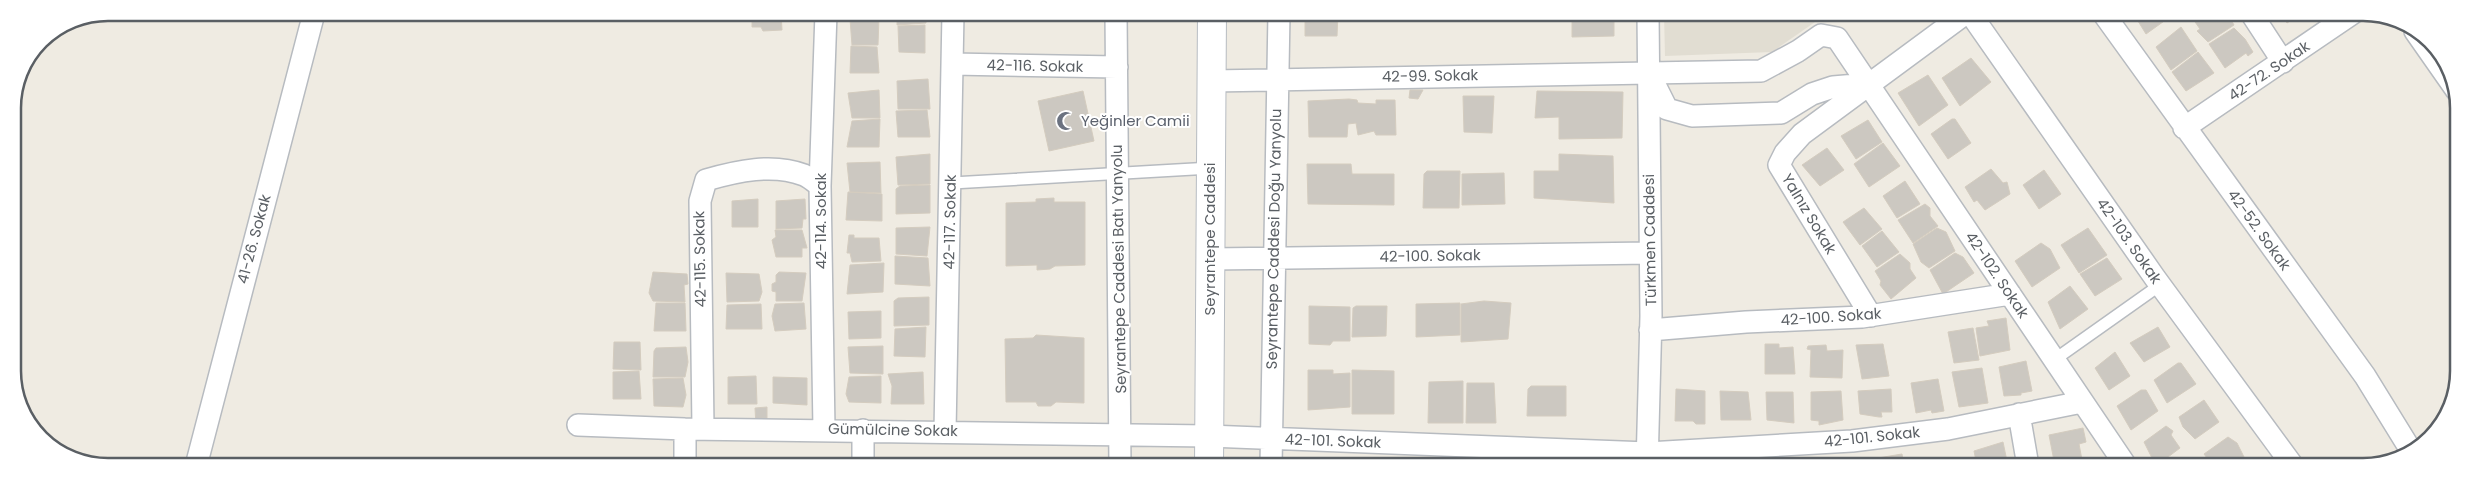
<svg xmlns="http://www.w3.org/2000/svg" width="2471" height="479" font-family="Poppins,sans-serif">
  <style>
    .education { fill: #e1ddd2 }
    .building { fill: #ccc8c1; stroke: #d4ccbf }
    .lines { fill: none; stroke-linecap: round; stroke-linejoin: round }
    .lane-casing { stroke: #b7bbc0; stroke-width: 14 }
    .street-casing { stroke: #b7bbc0; stroke-width: 24 }
    .secondary-casing { stroke: #b7bcc2; stroke-width: 30 }
    .lane { stroke: #fff; stroke-width: 11 }
    .street { stroke: #fff; stroke-width: 21 }
    .secondary { stroke: #fff; stroke-width: 28 }
    .labels { text-anchor: middle; stroke-width: 4; stroke-linejoin: round; paint-order: stroke }
    .street-label { font-size: 15px; fill: #5a5f64; stroke: #fff }
    .worship-label { font-size: 15px; fill: #5b616d; stroke: #fff; text-anchor: start }
    .rim { fill: none; stroke: #5a5f64; stroke-width: 2.5 }
  </style>
  <rect width="100%" height="100%" fill="#efebe2"/>
  <path class="education" d="M1664,13H1828L1772,52L1665,56Z"/>
  <path class="building" d="M752,13H781L782,30L763,31L761,27H752Z
    M852,13H879V14H852Z
    M897,13H926V23L897,25Z
    M1305,13H1338L1337,36H1305Z
    M1572,13H1614V36L1572,37Z
    M2133,13H2173L2174,14L2146,34Z
    M2201,13H2227L2234,25L2208,42L2197,31L2200,29L2193,19Z
    M2281,13H2302L2287,23Z
    M854,16L879,17L878,45H852L850,19Z
    M925,25V53L899,52L898,26Z
    M2181,27L2197,51L2171,70L2156,47Z
    M2234,28L2245,39L2253,52L2248,56L2246,53L2225,68L2209,44Z
    M851,46L877,47L879,73H850Z
    M2198,52L2214,73L2186,91L2172,72Z
    M1971,58L1991,82L1960,106L1942,78Z
    M1928,75L1948,105L1919,126L1898,93Z
    M928,79L930,109H898L897,81Z
    M879,90L880,118H852L848,93Z
    M1410,90H1423L1418,99L1409,98Z
    M1083,91L1094,141L1049,151L1038,101Z
    M1537,91L1623,92L1622,138L1559,139V117L1535,118Z
    M1463,96H1494L1492,133L1464,132Z
    M1349,99L1357,100L1358,103L1376,104V100H1395L1396,135H1376L1374,131L1358,135L1356,123L1348,124L1347,137H1309L1308,101Z
    M927,110L930,137H898L896,111Z
    M880,119L879,147H847L852,121Z
    M1952,119H1955L1971,143L1948,159L1931,134Z
    M1868,120L1882,142L1856,159L1841,136Z
    M1883,143L1900,166L1869,187L1854,164Z
    M1827,148L1844,170L1820,186L1802,165Z
    M930,154V184L898,185L896,157Z
    M1559,154L1613,156L1614,203L1534,198V171H1559Z
    M880,162L881,193L850,192L847,163Z
    M1307,164H1351L1352,174H1394V205L1308,204Z
    M1991,169L2003,183L2007,182L2010,194L1985,210L1977,200L1974,202L1965,187Z
    M2044,170L2061,194L2039,209L2023,185Z
    M1427,171H1460L1459,208H1423L1424,174Z
    M1504,173L1505,204L1462,205V174Z
    M1905,181L1920,204L1897,218L1883,196Z
    M930,185V213L896,214V189L900,186Z
    M848,192L882,194V221L846,220Z
    M1054,198V202H1085V265L1055,266L1050,269L1037,270V265L1006,266V203L1036,202V199Z
    M758,199V227H732V201Z
    M805,199L806,219H803L802,228L776,229V201Z
    M1925,204L1930,208V216L1938,226L1913,243L1898,220Z
    M1864,208L1882,229L1860,245L1843,222Z
    M930,227L927,256L896,254V228Z
    M1937,228L1946,232L1955,251L1929,268L1921,262L1913,244Z
    M2088,228L2107,255L2079,273L2061,245Z
    M775,230H802L807,248H802V257H776L772,240L776,237Z
    M1882,231L1899,252L1877,267L1862,246Z
    M849,235H854V238H879L881,261L852,262L850,253H847Z
    M2041,243L2050,249L2060,268L2032,287L2015,261Z
    M1955,253L1963,257L1974,273L1943,294L1930,270Z
    M1900,254L1910,263V269L1916,278L1891,299L1880,285L1881,281L1875,271Z
    M895,256L928,258L930,286L895,284Z
    M2107,258L2122,279L2095,296L2080,274Z
    M884,263L883,292L847,294L850,265Z
    M653,272L687,274L688,284L684,285L685,302L653,301L649,293Z
    M779,272L806,273L802,301H776V292L772,291V284L776,282V275Z
    M726,273L759,274L762,292L759,301L727,302Z
    M2070,286L2088,309L2060,329L2048,302Z
    M929,297V325L894,326V301L898,298Z
    M1484,301L1511,303L1508,339L1461,342V304Z
    M656,303H685L686,331H654Z
    M804,303L806,329L775,331L772,316L775,304Z
    M1460,303V335L1416,337V304Z
    M761,304L762,329H726L727,305Z
    M1309,306L1350,307V341H1333L1330,345L1309,344Z
    M1356,306H1387L1386,336L1352,337L1353,308Z
    M881,311V338L849,339L848,312Z
    M2006,318L2010,350L1980,356L1976,328L1989,326L1987,321Z
    M926,327L925,357L894,356L895,329Z
    M2158,327L2170,347L2144,362L2130,343Z
    M1973,328L1979,360L1954,363L1948,332Z
    M1036,335L1084,338V403L1056,402L1051,406H1038L1036,402H1006L1005,339L1033,338Z
    M614,342H640L641,370L613,369Z
    M1765,344H1779V348L1793,347L1795,374H1765Z
    M1883,344L1889,376L1862,379L1856,345Z
    M1826,345L1827,351L1843,350L1842,378L1810,377L1811,350L1807,349L1808,346Z
    M883,346V374L850,373L848,347Z
    M686,347L688,362L685,377H653L654,351L656,348Z
    M2115,352L2130,376L2109,390L2095,368Z
    M2026,361L2032,391L2021,393V395L2004,396L1999,367Z
    M2178,363H2181L2196,384L2167,403L2154,380Z
    M1982,368L1988,403L1959,407L1952,372Z
    M1308,370H1333V374L1350,373V407L1308,410Z
    M1352,370L1394,371V414H1352Z
    M639,371L641,399H613V372Z
    M923,372L924,404H891L892,386L888,374Z
    M756,376L757,404H728V377Z
    M881,376V403L849,402L846,394L849,377Z
    M773,377L807,378V405L773,403Z
    M683,378L686,395L683,407L654,406L653,379Z
    M1938,379L1944,411L1932,413L1931,410L1916,413L1911,383Z
    M1463,381V423H1428L1429,382Z
    M1467,383H1494L1496,423H1466Z
    M1531,386H1566V416H1527L1528,389Z
    M1676,389L1705,391V424H1696L1693,421H1675Z
    M1891,389L1892,412H1881L1882,417H1879L1860,414L1858,391Z
    M2141,390H2146L2158,411L2131,430L2117,406Z
    M1720,391L1748,392L1751,420H1721Z
    M1841,391L1843,420L1819,425V421L1811,420V392Z
    M1766,392H1793L1794,423L1767,420Z
    M2204,400L2219,422L2195,439L2183,427L2179,417Z
    M767,407V425L756,426L755,408Z
    M2166,426L2173,431L2171,435L2180,448L2156,466L2144,442Z
    M2083,428L2086,442L2079,444L2082,460L2055,466L2049,435Z
    M2228,437L2237,443L2245,459L2235,466H2213L2204,454Z
    M2003,442L2008,466H1977L1974,451Z
    M1902,454L1904,466H1880L1878,458Z
    M937,458L983,459V466H936Z
    M1707,463V466H1683Z
    M1465,464L1513,466H1460Z"/>
  <g class="lines">
    <g class="lane-casing">
      <path id="lane" d="M952,183L1211,168
        M2054,360L2160,285"/>
    </g>
    <g class="street-casing">
      <path id="street" d="M1116,13L1120,466
        M1970,13L2155,278L2293,466
        M2103,13L2365,376L2410,449
        M2251,13L2283,62
        M2415,31L2457,91
        M953,64L1117,67
        M1651,77L1667,109L1692,116L1781,113L1812,94L1833,87L1868,84
        M1211,81L1761,71L1798,51L1821,35L1837,38L2126,466
        M2184,128L2353,13
        M1210,259L1650,253
        M1871,316L1779,165L1785,153L1802,134L1966,13
        M1650,330L1746,322L1862,317L2010,294
        M2019,414L2028,466
        M578,425L685,429L1209,436L1648,453L1852,441L1948,429L2082,402
        M703,428L700,201L706,180C737,171 773,163 804,175C809,177 815,182 820,186
        M685,429V466
        M824,429L820,186L826,13
        M945,431L953,13
        M196,466L314,13
        M863,466V430
        M1271,466L1279,13
        M1647,466L1651,316L1648,13"/>
    </g>
    <g class="secondary-casing">
      <path id="secondary" d="M1209,466L1212,13"/>
    </g>
    <use href="#lane" class="lane"/>
    <use href="#street" class="street"/>
    <use href="#secondary" class="secondary"/>
  </g>
  <defs>
    <g id="mosque-bare" transform="scale(1.5)"><path d="M3.5-4.9A6 6 0 1 0 3.5 4.9A5 5 0 1 1 3.5-4.9Z" fill="#6b7280" stroke="#fff" stroke-width="2.5" paint-order="stroke"/></g>
  </defs>
  <g fill-rule="evenodd">
    <use href="#mosque-bare" x="1066" y="121"/>
  </g>
  <g class="labels">
    <g class="street-label">
      <text transform="translate(1035 66) rotate(1)" y="5">42-116. Sokak</text>
      <text transform="translate(2269 71) rotate(-34)" y="5">42-72. Sokak</text>
      <text transform="translate(1430 76) rotate(-1)" y="5">42-99. Sokak</text>
      <text transform="translate(1809 214) rotate(59)" y="5">Yalnız Sokak</text>
      <text transform="translate(821 221) rotate(-90)" y="5">42-114. Sokak</text>
      <text transform="translate(950 222) rotate(-89)" y="5">42-117. Sokak</text>
      <text transform="translate(2259 230) rotate(54)" y="5">42-52. Sokak</text>
      <text transform="translate(254 239) rotate(-75)" y="5">41-26. Sokak</text>
      <text transform="translate(1210 239) rotate(-90)" y="5">Seyrantepe Caddesi</text>
      <text transform="translate(1274 239) rotate(-89)" y="5">Seyrantepe Caddesi Doğu Yanyolu</text>
      <text transform="translate(1650 240) rotate(-91)" y="5">Türkmen Caddesi</text>
      <text transform="translate(2129 241) rotate(55)" y="5">42-103. Sokak</text>
      <text transform="translate(1430 256) rotate(-1)" y="5">42-100. Sokak</text>
      <text transform="translate(700 259) rotate(-91)" y="5">42-115. Sokak</text>
      <text transform="translate(1119 269) rotate(-91)" y="5">Seyrantepe Caddesi Batı Yanyolu</text>
      <text transform="translate(1997 275) rotate(56)" y="5">42-102. Sokak</text>
      <text transform="translate(1831 317) rotate(-4)" y="5">42-100. Sokak</text>
      <text transform="translate(893 430) rotate(1)" y="5">Gümülcine Sokak</text>
      <text transform="translate(1872 437) rotate(-6)" y="5">42-101. Sokak</text>
      <text transform="translate(1333 441) rotate(2)" y="5">42-101. Sokak</text>
    </g>
    <g class="worship-label">
      <text x="1081" y="126">Yeğinler Camii</text>
    </g>
  </g>
  <path d="M0 0H2471V479H0ZM108 21H2363A87 87 0 0 1 2450 108V371A87 87 0 0 1 2363 458H108A87 87 0 0 1 21 371V108A87 87 0 0 1 108 21Z" fill="#fff" fill-rule="evenodd"/>
  <path class="rim" d="M108 21H2363A87 87 0 0 1 2450 108V371A87 87 0 0 1 2363 458H108A87 87 0 0 1 21 371V108A87 87 0 0 1 108 21Z"/>
</svg>
